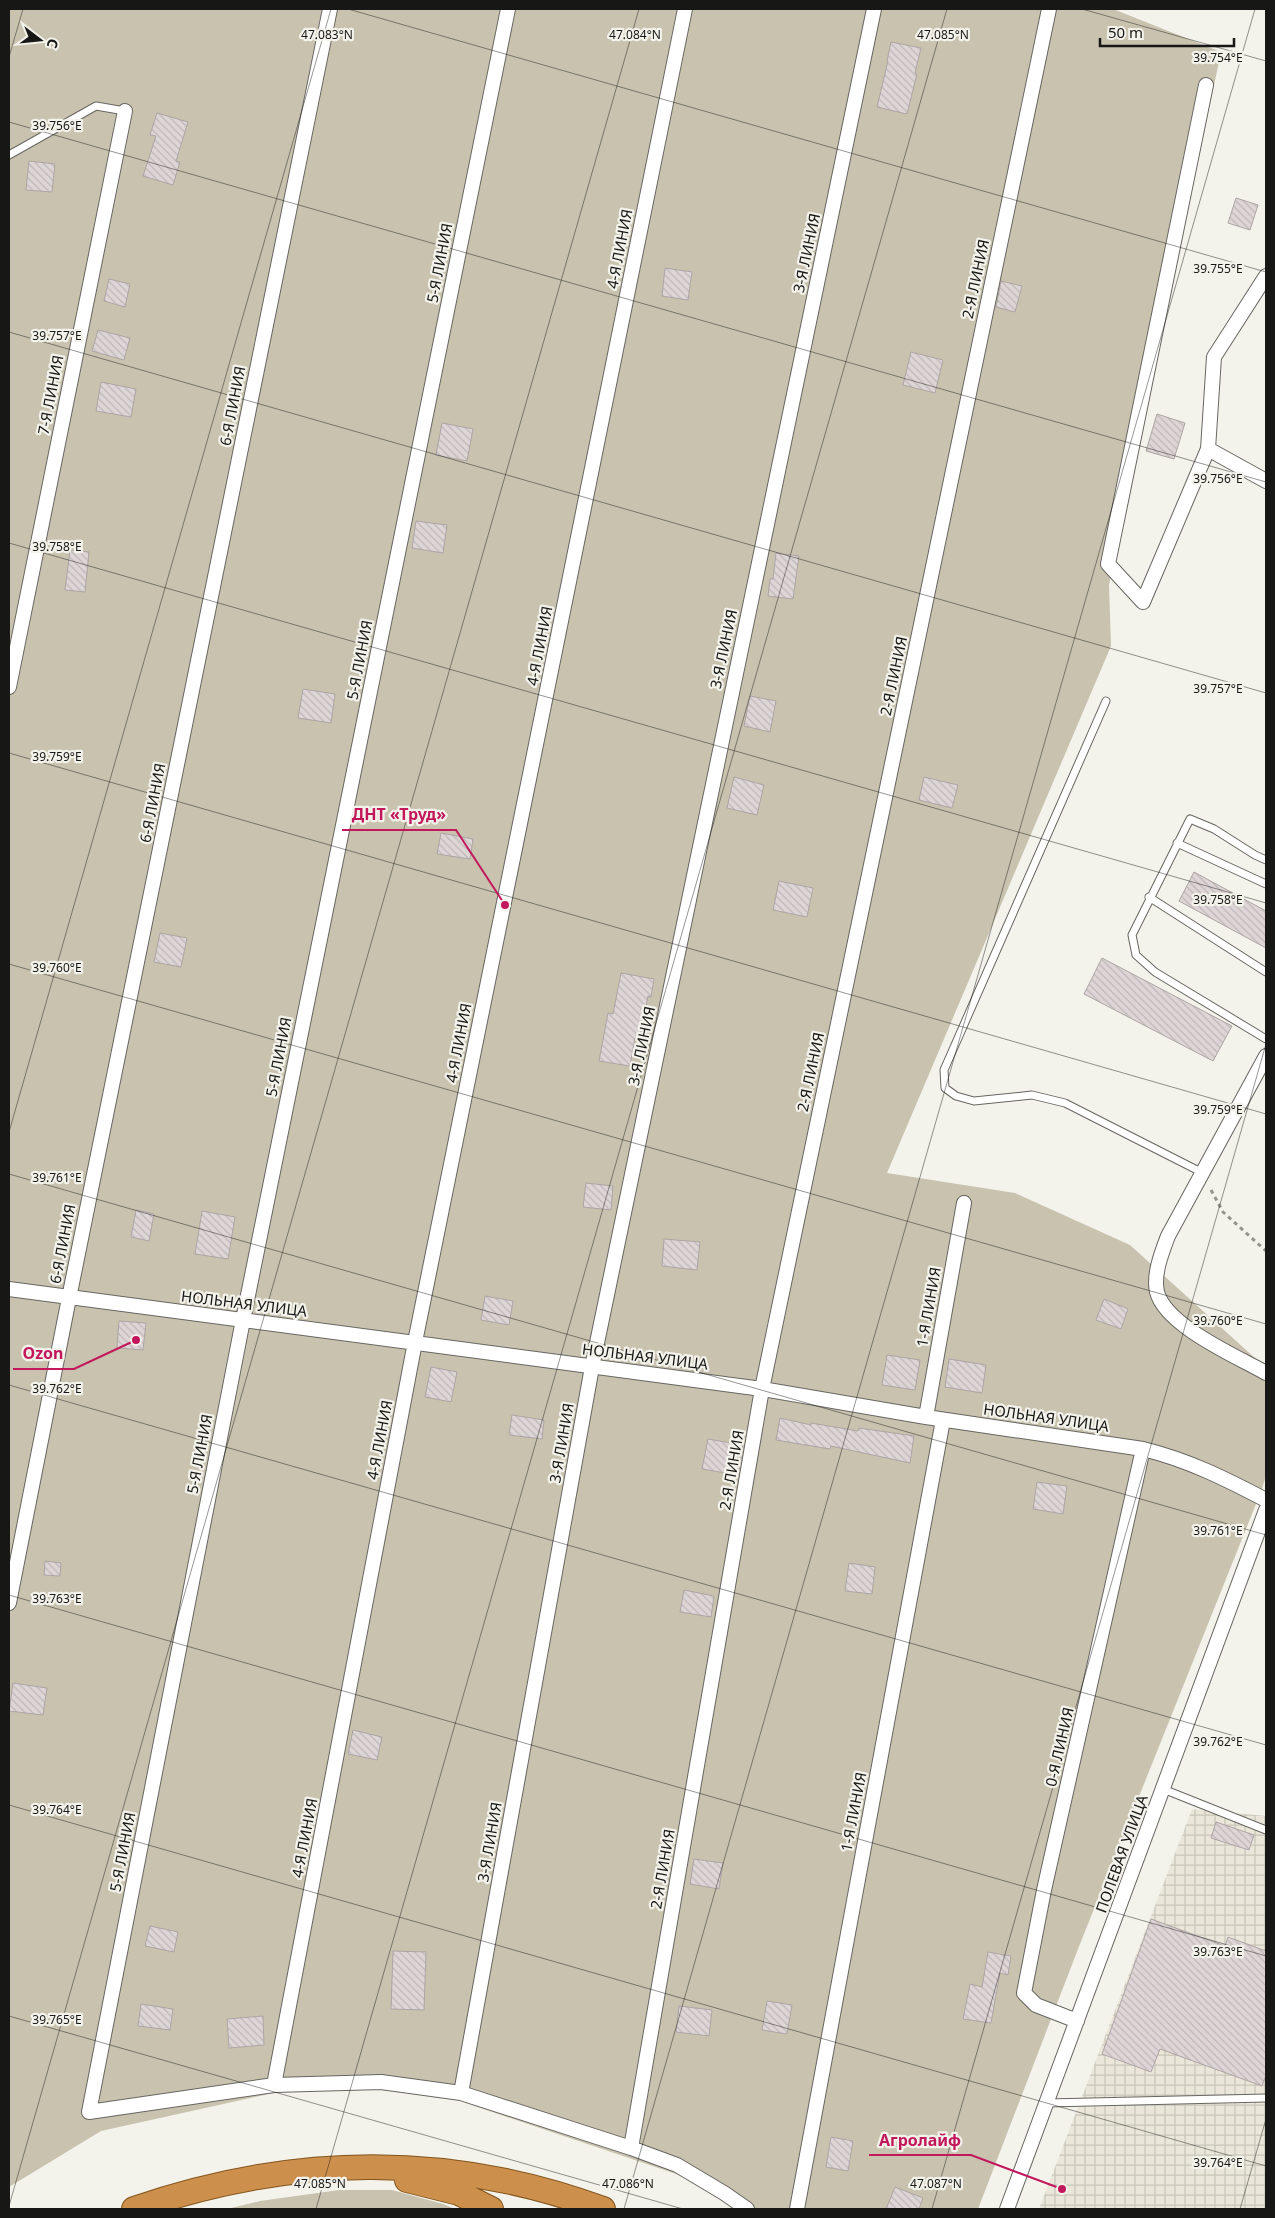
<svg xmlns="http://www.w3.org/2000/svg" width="1275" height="2218" font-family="'Noto Sans',sans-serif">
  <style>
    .industrial { fill: url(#industrial-grid) }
    .green { fill: #c8c2af }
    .building { fill: url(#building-back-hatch); stroke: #ada5a4 }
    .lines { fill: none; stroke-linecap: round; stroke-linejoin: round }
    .service-casing { stroke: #686661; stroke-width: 9 }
    .minor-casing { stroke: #686661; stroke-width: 16 }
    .trunk-casing { stroke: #84541c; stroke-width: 26 }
    .path { stroke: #959590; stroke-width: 3; stroke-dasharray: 4 4; stroke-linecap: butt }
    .service { stroke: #fff; stroke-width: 7 }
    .minor { stroke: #fff; stroke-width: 14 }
    .trunk { stroke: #cc904c; stroke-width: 24 }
    .ticks { fill: none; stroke: #171715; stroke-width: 1; stroke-opacity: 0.45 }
    .labels { text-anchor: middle; stroke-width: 4.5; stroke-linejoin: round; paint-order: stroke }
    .street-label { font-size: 15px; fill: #171715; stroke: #f3f2eb }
    .ticks-label { font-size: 12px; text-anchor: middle; fill: #171715; stroke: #f3f2eb; stroke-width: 4.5; stroke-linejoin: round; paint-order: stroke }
    .leader { fill: none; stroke: #c2185b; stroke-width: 2 }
    .callout-dot { fill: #c2185b; stroke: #f3f2eb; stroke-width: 2 }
    .callout-label { font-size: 16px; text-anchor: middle; font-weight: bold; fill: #c2185b; stroke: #f3f2eb; stroke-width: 4.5; stroke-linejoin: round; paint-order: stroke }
  </style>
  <defs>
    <pattern id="industrial-grid" width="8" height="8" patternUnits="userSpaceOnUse" patternTransform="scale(1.25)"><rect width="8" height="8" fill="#eae6d9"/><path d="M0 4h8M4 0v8" fill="none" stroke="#c8c5b9"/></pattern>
    <pattern id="building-back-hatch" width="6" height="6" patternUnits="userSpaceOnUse" patternTransform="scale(1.25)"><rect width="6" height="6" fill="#ded6d6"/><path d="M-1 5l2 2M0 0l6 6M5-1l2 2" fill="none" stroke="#beb7b7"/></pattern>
  </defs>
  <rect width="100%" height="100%" fill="#f3f2eb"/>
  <path class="industrial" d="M1192,1809L1266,1816V2209H1039Z"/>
  <path class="green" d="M9,9H1113L1221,52L1109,585L1111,646L887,1173L1015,1193L1130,1245L1266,1368V1475L1262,1489L1078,1949L978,2209H742L697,2181L424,2089H291L101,2131L9,2187Z
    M339,2190H392L443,2204L455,2209H227L260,2201Z"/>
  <path class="building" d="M891,42L921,48L915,73L917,74L907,114L877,107L888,61H887Z
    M157,113L188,122L176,161L180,162L173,185L143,176L156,136L150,135Z
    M29,161L55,164L52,192L26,190Z
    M1236,198L1258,205L1250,230L1228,223Z
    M665,268L692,272L688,300L662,296Z
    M109,279L130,284L125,307L104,301Z
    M1001,281L1022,286L1015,312L996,307Z
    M98,330L130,338L124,360L92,351Z
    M911,352L943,360L935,393L903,385Z
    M101,382L136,389L131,417L96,411Z
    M1157,414L1185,423L1174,459L1146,451Z
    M442,423L473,429L467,461L436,455Z
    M416,521L447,525L443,553L412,548Z
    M70,550L89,552L85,592L65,590Z
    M776,553L799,556L793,599L768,596L770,579H773Z
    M303,689L335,694L331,723L298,718Z
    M750,696L776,701L770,732L744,726Z
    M734,777L764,785L757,815L727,808Z
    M924,777L958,785L952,808L919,800Z
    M441,833L473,839L470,859L437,854Z
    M1194,872L1266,911V948L1179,901Z
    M779,881L813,888L807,917L773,910Z
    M160,933L187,938L181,967L154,962Z
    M1102,958L1232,1026L1213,1061L1084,994Z
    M621,973L654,979L651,997L648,996L640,1039L635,1038L630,1066L599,1061L608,1013L613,1014Z
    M586,1183L613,1186L611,1210L583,1207Z
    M136,1210L154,1214L149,1241L131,1237Z
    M202,1211L235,1217L228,1259L195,1254Z
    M664,1239L700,1242L697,1270L662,1266Z
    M485,1296L513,1301L509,1325L481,1320Z
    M1104,1299L1128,1309L1121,1329L1096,1320Z
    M119,1321L146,1323L143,1350L117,1348Z
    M887,1355L920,1360L915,1390L882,1385Z
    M949,1359L986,1365L982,1393L945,1387Z
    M431,1367L457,1372L451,1402L425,1397Z
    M512,1415L544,1420L542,1439L509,1435Z
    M780,1418L811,1425V1423L858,1431L859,1428L914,1436L910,1463L831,1446L830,1449L776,1440Z
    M708,1439L743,1445L738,1475L702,1469Z
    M1037,1482L1067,1486L1063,1514L1033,1509Z
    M45,1561L61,1563L60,1576L44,1575Z
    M849,1563L875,1567L872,1594L845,1591Z
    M684,1590L714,1596L711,1617L680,1612Z
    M13,1683L47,1688L43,1715L9,1711Z
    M353,1730L382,1737L377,1760L348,1754Z
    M1216,1822L1254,1835L1249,1850L1211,1838Z
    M694,1859L723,1863L719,1889L690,1884Z
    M1151,1919L1225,1946L1228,1937L1266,1951V2075L1262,2086L1160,2049L1151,2072L1102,2054Z
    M150,1926L178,1932L174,1952L145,1946Z
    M393,1951L426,1952L424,2010L391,2009Z
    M988,1952L1011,1956L1008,1975L1000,1973L991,2023L963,2019L970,1984L982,1987Z
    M767,2001L792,2005L787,2034L762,2030Z
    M141,2004L173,2009L170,2030L138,2026Z
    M679,2006L712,2010L709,2036L676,2032Z
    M263,2016L264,2045L229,2048L227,2019Z
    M831,2137L853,2141L848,2171L826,2167Z
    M895,2187L923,2198L919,2209H886Z"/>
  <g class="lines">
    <g class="service-casing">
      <path id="service" d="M9,155L96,106L125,111
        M1106,701L944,1070L945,1088L956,1096L974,1101L1032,1095L1065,1103L1201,1172
        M1177,843L1266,884
        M1266,860L1255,855L1214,829L1190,819L1132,935L1136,955L1155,972L1266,1039
        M1149,897L1266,972
        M1163,1789L1266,1830
        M1047,2103L1266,2098"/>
    </g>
    <g class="minor-casing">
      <path id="minor" d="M508,9L243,1320L89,2112L274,2085L381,2082L461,2093L631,2148L677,2165L724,2193L747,2209
        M1206,85L1108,564L1143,602L1208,449L1214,357L1266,276
        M1208,449L1266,481
        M9,687L125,111
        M1266,1056L1168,1236C1162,1252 1153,1274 1157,1292C1166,1326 1236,1356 1266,1373
        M9,1289L762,1389L926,1417L1143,1449C1188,1460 1226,1479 1266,1500
        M926,1417L964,1203
        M9,1603L69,1298L330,9
        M1077,2021L1036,2005L1024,1993L1044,1890L1143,1449
        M274,2085L415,1342L685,9
        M461,2093L592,1367L874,9
        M631,2148L762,1389L1049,9
        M797,2209L943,1420
        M1007,2209L1266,1510"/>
    </g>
    <g class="trunk-casing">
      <path id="trunk" d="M407,2180L459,2193L491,2209
        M134,2209C291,2155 446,2151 603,2209"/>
    </g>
    <path class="path" d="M1211,1190L1223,1212L1266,1251"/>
    <use href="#service" class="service"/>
    <use href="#minor" class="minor"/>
    <use href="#trunk" class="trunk"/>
  </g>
  <path class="ticks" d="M348,9L1266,272M1082,9L1266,61M9,57L23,9M9,122L1266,482M9,332L1266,693M9,543L1266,903M9,753L1266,1114M9,964L1266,1324M9,1132L331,9M9,1174L1266,1535M9,1385L1266,1745M9,1595L1266,1956M9,1805L1266,2166M9,2016L683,2209M9,2206L639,9M316,2209L947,9M624,2209L1255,9M932,2209L1266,1044M1240,2209L1266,2119"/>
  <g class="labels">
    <g class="street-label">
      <text transform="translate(620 249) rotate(-79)" y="5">4-Я ЛИНИЯ</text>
      <text transform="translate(807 253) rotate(-78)" y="5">3-Я ЛИНИЯ</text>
      <text transform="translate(440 263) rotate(-79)" y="5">5-Я ЛИНИЯ</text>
      <text transform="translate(976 279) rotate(-78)" y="5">2-Я ЛИНИЯ</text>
      <text transform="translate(51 395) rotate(-79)" y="5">7-Я ЛИНИЯ</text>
      <text transform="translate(233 406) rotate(-79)" y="5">6-Я ЛИНИЯ</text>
      <text transform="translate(540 646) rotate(-79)" y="5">4-Я ЛИНИЯ</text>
      <text transform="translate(724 649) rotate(-78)" y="5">3-Я ЛИНИЯ</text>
      <text transform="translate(360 660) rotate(-79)" y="5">5-Я ЛИНИЯ</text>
      <text transform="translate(894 676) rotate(-78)" y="5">2-Я ЛИНИЯ</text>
      <text transform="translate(153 803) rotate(-79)" y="5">6-Я ЛИНИЯ</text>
      <text transform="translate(459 1043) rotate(-79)" y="5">4-Я ЛИНИЯ</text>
      <text transform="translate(642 1046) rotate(-78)" y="5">3-Я ЛИНИЯ</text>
      <text transform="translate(279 1057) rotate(-79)" y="5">5-Я ЛИНИЯ</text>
      <text transform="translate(811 1072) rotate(-78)" y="5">2-Я ЛИНИЯ</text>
      <text transform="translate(63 1244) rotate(-79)" y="5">6-Я ЛИНИЯ</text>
      <text transform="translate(244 1304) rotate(7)" y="5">НОЛЬНАЯ УЛИЦА</text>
      <text transform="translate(929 1307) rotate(-80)" y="5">1-Я ЛИНИЯ</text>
      <text transform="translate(645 1357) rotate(7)" y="5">НОЛЬНАЯ УЛИЦА</text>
      <text transform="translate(1046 1418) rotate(8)" y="5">НОЛЬНАЯ УЛИЦА</text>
      <text transform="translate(380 1440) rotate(-79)" y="5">4-Я ЛИНИЯ</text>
      <text transform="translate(562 1443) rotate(-80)" y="5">3-Я ЛИНИЯ</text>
      <text transform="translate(200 1454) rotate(-79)" y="5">5-Я ЛИНИЯ</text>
      <text transform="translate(732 1470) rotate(-80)" y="5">2-Я ЛИНИЯ</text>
      <text transform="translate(1060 1747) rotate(-77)" y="5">0-Я ЛИНИЯ</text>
      <text transform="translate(854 1812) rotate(-79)" y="5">1-Я ЛИНИЯ</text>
      <text transform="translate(305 1838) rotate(-79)" y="5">4-Я ЛИНИЯ</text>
      <text transform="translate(490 1842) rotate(-80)" y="5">3-Я ЛИНИЯ</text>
      <text transform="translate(123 1852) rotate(-79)" y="5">5-Я ЛИНИЯ</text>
      <text transform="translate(1122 1854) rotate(-70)" y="5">ПОЛЕВАЯ УЛИЦА</text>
      <text transform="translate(663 1869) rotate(-80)" y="5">2-Я ЛИНИЯ</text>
    </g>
  </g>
  <g class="ticks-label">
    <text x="327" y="39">47.083°N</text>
    <text x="635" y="39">47.084°N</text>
    <text x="943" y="39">47.085°N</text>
    <text x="1218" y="62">39.754°E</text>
    <text x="57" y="130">39.756°E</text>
    <text x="1218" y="273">39.755°E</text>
    <text x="57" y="340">39.757°E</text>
    <text x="1218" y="483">39.756°E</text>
    <text x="57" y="551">39.758°E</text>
    <text x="1218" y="693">39.757°E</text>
    <text x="57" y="761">39.759°E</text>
    <text x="1218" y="904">39.758°E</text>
    <text x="57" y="972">39.760°E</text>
    <text x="1218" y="1114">39.759°E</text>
    <text x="57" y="1182">39.761°E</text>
    <text x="1218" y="1325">39.760°E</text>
    <text x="57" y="1393">39.762°E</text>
    <text x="1218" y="1535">39.761°E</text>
    <text x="57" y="1603">39.763°E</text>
    <text x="1218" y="1746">39.762°E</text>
    <text x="57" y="1814">39.764°E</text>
    <text x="1218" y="1956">39.763°E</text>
    <text x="57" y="2024">39.765°E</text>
    <text x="1218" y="2167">39.764°E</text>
    <text x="320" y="2188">47.085°N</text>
    <text x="628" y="2188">47.086°N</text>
    <text x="936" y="2188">47.087°N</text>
  </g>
  <path class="leader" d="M505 905L456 830H342M136 1340L74 1369H13M1062 2189L971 2155H869"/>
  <g class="callout-dot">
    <circle cx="505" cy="905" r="5"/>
    <circle cx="136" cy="1340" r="5"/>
    <circle cx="1062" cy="2189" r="5"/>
  </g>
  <g class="callout-label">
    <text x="399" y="820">ДНТ «Труд»</text>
    <text x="43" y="1359">Ozon</text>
    <text x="920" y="2146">Агролайф</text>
  </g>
  <rect width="1275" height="2218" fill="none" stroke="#171715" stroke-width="20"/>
  <g transform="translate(40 40) rotate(106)" stroke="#f3f2eb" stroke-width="4" paint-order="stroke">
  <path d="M0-4L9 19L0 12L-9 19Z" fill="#171715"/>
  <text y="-8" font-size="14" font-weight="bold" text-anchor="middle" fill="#171715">С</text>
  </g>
  <path d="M1100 38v8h134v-8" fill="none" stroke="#171715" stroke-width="2.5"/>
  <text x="1108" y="38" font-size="15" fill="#171715" stroke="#f3f2eb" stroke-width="4" paint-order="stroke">50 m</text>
</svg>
